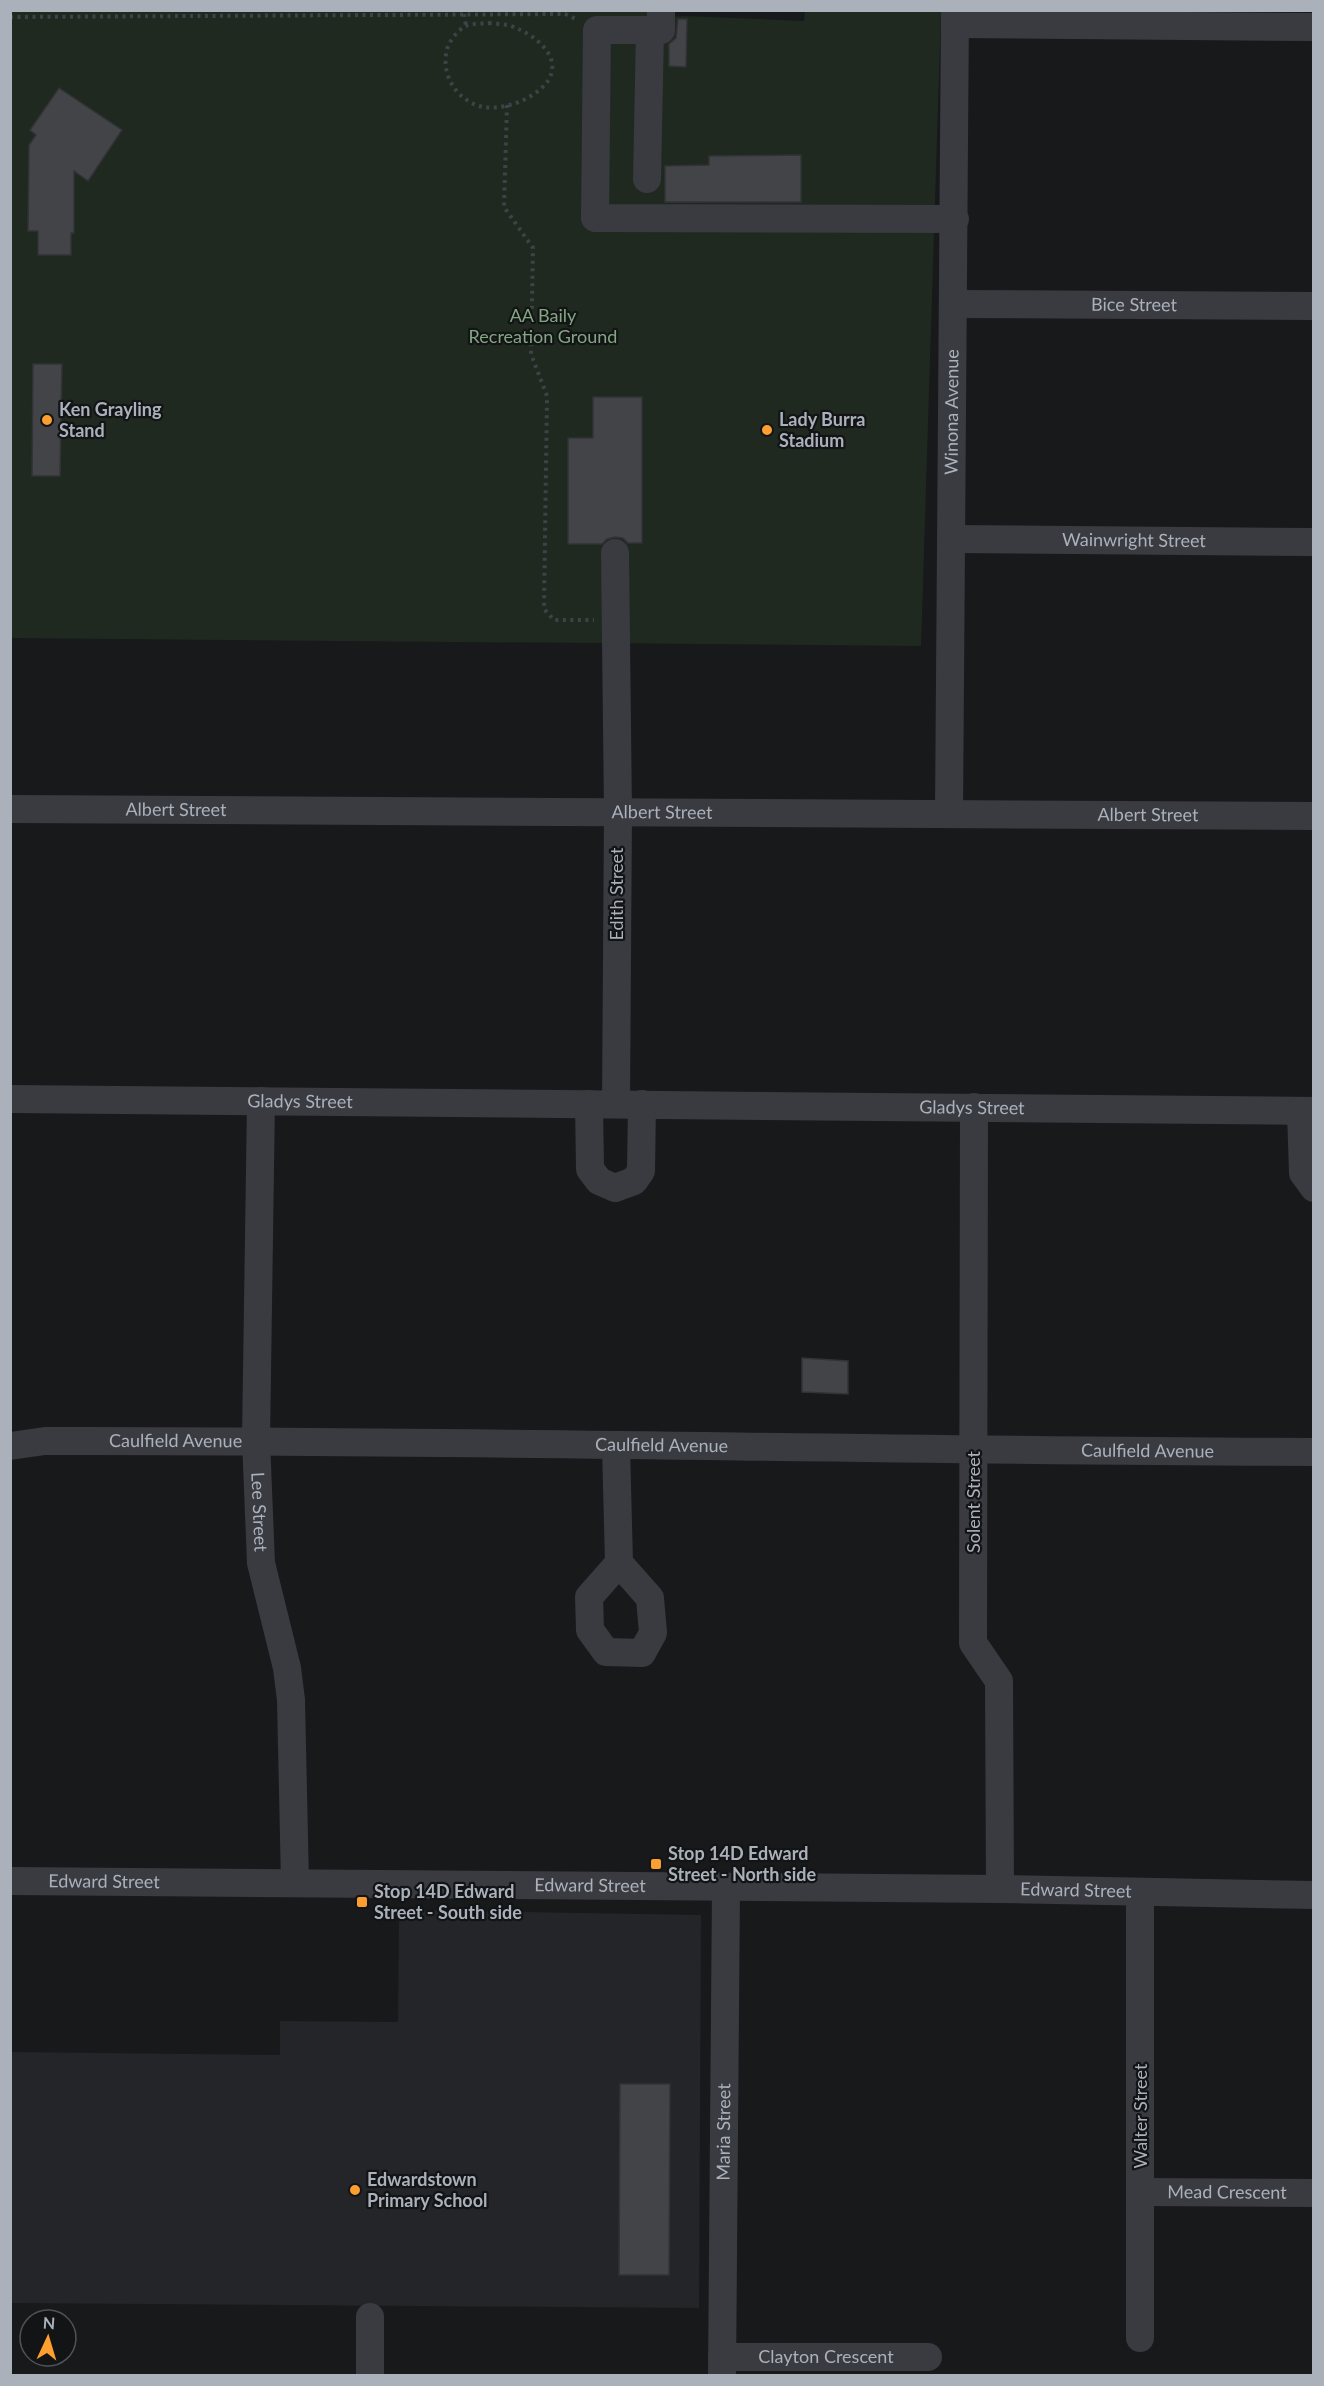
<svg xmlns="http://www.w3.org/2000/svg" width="1324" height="2386" font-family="Lato,sans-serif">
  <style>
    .built { fill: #242528 }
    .green { fill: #202920 }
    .building { fill: #424448; stroke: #323337; stroke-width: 1.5 }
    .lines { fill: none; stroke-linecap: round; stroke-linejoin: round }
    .path { stroke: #3f4247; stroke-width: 4; stroke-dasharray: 3 4.5; stroke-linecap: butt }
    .minor { stroke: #393b40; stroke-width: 28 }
    .poi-dot { fill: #fc9f30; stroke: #131416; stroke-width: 2 }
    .labels { text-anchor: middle; stroke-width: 4.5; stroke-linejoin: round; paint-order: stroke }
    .street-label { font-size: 18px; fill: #aab1bb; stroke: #131416 }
    .park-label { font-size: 18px; fill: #83a780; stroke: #131416 }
    .poi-label { font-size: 18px; font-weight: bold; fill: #aab1bb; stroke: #131416; text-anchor: start }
  </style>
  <rect width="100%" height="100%" fill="#18191b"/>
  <path class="built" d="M399,1910L701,1915L699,2308L11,2303V2052L280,2055V2021L398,2022Z"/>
  <path class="green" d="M653,10L654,18L684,16L804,21L805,11H941L921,646L11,638V11Z"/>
  <path class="building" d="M678,19H687L686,67L669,66V44L676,38Z
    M59,88L122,130L88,181L74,171V233H71V255H38V231H28L29,145L36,135L30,130Z
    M801,155V202H665V166L709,165V156Z
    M33,364H62L60,476H32Z
    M593,397H642V543H628L623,538L615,537L607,539L602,544H568V438H593Z
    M802,1358L848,1361V1394L802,1392Z
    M620,2084H670L669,2275H619Z"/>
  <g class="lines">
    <path class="path" d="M464,14L466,26
      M10,17L565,14L576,19
      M489,23C497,24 508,24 516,28C547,41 570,70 534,94C520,104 493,112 476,105C452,95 440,70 448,46C451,39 459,29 466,26C472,23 482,24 489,23Z
      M507,105L504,207L533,248L531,354L547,396L544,609L554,620H594"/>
    <g class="minor">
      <path d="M661,10V30H597L595,218L955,219"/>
      <path d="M955,24L1314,27"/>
      <path d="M647,179L650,30"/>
      <path id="s1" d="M954,304L1314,306"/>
      <path id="s2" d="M952,539L1314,542"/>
      <path d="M615,553L618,812L616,1104"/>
      <path id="s3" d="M10,809L1314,816"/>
      <path id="s4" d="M949,814L955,10"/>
      <path id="s5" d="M10,1099L1314,1111"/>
      <path id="s6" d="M261,1101L256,1440L261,1563L287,1668L291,1700L295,1883"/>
      <path d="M589,1104L590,1169L599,1181L615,1188L634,1181L641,1171L642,1104"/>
      <path d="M974,1107L973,1643L999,1681L1000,1889"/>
      <path d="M1301,1111L1303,1173L1314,1188"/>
      <path id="s7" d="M10,1446L45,1441C468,1440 891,1451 1314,1452"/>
      <path d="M616,1446L619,1563L650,1598L653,1633L642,1653L606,1652L590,1630L589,1597L619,1563"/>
      <path id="s8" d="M10,1881L1000,1889L1314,1895"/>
      <path id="s9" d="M1141,2192L1314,2193"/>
      <path d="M1140,2338V1893"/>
      <path id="s10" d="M722,2357H928"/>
      <path d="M370,2376V2317"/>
      <path id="s11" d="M722,2376L726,1887"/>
    </g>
  </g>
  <g class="poi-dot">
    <circle cx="47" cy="420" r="6"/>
    <circle cx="767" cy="430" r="6"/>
    <rect x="650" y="1858" width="12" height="12" rx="3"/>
    <rect x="356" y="1896" width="12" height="12" rx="3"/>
    <circle cx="355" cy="2190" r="6"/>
  </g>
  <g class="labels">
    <g class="street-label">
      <text dy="6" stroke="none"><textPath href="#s1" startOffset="180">Bice Street</textPath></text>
      <text dy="6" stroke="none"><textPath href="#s4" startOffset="402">Winona Avenue</textPath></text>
      <text dy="6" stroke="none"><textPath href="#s2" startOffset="182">Wainwright Street</textPath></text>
      <text dy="6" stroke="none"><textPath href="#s3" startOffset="166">Albert Street</textPath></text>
      <text dy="6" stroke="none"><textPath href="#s3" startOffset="652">Albert Street</textPath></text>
      <text dy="6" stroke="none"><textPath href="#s3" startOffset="1138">Albert Street</textPath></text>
      <text transform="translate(617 894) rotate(-90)" y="6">Edith Street</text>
      <text dy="6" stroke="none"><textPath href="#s5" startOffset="290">Gladys Street</textPath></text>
      <text dy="6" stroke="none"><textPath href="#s5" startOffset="962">Gladys Street</textPath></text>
      <text dy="6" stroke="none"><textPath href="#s7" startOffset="166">Caulfield Avenue</textPath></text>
      <text dy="6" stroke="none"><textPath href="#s7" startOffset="652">Caulfield Avenue</textPath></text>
      <text dy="6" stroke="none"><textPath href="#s7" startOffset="1138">Caulfield Avenue</textPath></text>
      <text transform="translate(974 1502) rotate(-90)" y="6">Solent Street</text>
      <text dy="6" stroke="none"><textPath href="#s6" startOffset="411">Lee Street</textPath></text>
      <text dy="6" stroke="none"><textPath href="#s8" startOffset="94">Edward Street</textPath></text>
      <text dy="6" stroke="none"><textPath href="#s8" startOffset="580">Edward Street</textPath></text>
      <text dy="6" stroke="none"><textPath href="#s8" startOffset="1066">Edward Street</textPath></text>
      <text transform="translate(1141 2116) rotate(-90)" y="6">Walter Street</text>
      <text dy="6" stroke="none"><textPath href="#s11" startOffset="244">Maria Street</textPath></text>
      <text dy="6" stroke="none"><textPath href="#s9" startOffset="86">Mead Crescent</textPath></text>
      <text dy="6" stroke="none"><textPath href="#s10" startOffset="104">Clayton Crescent</textPath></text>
    </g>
    <g class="park-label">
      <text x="543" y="322">AA Baily<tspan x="543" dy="21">Recreation Ground</tspan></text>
    </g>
    <g class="poi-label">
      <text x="59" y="416">Ken Grayling<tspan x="59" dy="21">Stand</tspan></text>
      <text x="779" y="426">Lady Burra<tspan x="779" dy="21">Stadium</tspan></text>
      <text x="668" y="1860">Stop 14D Edward<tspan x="668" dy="21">Street - North side</tspan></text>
      <text x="374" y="1898">Stop 14D Edward<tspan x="374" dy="21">Street - South side</tspan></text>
      <text x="367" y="2186">Edwardstown<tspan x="367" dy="21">Primary School</tspan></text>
    </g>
  </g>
  <rect width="1324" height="2386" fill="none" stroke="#aab1bb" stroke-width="24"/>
  <g transform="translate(48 2338) rotate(4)"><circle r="28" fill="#131416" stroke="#4f5358" stroke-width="1.5"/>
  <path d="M0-4.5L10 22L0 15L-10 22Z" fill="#fc9f30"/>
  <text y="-9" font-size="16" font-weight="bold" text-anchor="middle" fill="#aab1bb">N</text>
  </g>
</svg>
